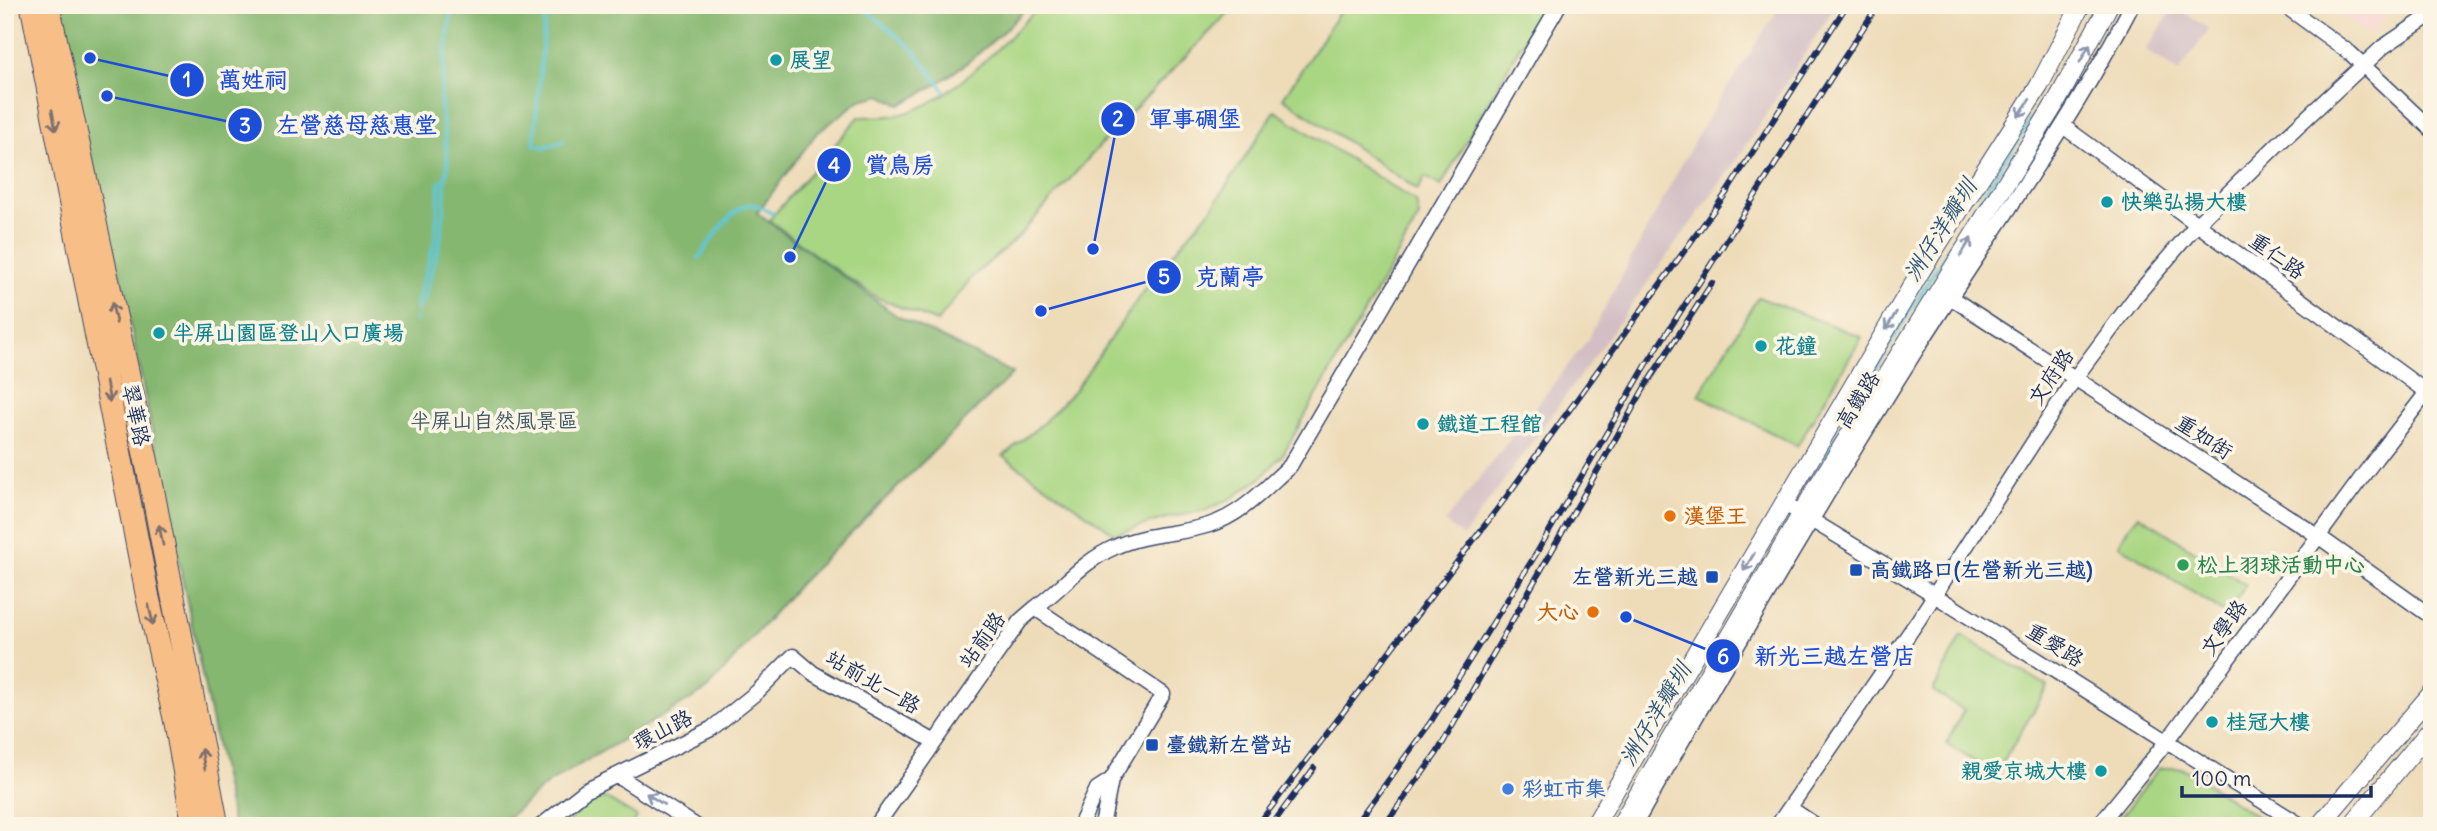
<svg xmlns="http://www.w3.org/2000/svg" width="2437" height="831" font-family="Delius,'LXGW WenKai TC',sans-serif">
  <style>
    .built { fill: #f7d0ce }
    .industrial { fill: #d2bec4 }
    .green { fill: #a9d682; stroke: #628270; stroke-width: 2 }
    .forest { fill: #86b770; stroke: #507367; stroke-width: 2 }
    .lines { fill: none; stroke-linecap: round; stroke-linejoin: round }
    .stream { stroke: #5dc7d8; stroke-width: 3.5 }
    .minor-casing { stroke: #3b496c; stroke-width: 17 }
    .tertiary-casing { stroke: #3b496c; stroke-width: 20 }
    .primary-casing { stroke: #3b496c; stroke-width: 25 }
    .minor { stroke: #fff; stroke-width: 14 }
    .tertiary { stroke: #fff; stroke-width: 18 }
    .primary { stroke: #f7be87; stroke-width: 23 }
    .rail-casing { stroke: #1b2f5e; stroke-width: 6 }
    .rail { stroke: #fcf5e5; stroke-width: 3.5; stroke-dasharray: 10; stroke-linecap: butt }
    .oneway { stroke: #8d97ae }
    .oneway2 { stroke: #7e6f70 }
    .culture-dot { fill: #0f9aa8; stroke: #fcf5e5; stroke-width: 2.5 }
    .food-dot { fill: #e8710a; stroke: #fcf5e5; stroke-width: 2.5 }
    .leisure-dot { fill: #2e9e5b; stroke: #fcf5e5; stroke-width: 2.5 }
    .transit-dot { fill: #1a4fb4; stroke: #fcf5e5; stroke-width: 2.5 }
    .shop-dot { fill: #3f7fe0; stroke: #fcf5e5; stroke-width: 2.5 }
    .labels { text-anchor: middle; stroke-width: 7; stroke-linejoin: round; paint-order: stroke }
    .culture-label { font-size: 21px; font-weight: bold; fill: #0d838f; stroke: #fcf5e5; text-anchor: start }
    .street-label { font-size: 21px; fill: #1b2f5e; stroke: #fcf5e5 }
    .park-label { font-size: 21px; fill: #3e5967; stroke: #fcf5e5 }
    .food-label { font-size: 21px; font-weight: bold; fill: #c56008; stroke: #fcf5e5; text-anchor: start }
    .leisure-label { font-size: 21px; font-weight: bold; fill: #27864d; stroke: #fcf5e5; text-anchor: start }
    .transit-label { font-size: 21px; font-weight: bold; fill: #164399; stroke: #fcf5e5; text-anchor: start }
    .shop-label { font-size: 21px; font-weight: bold; fill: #366cbe; stroke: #fcf5e5; text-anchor: start }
    .water-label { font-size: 23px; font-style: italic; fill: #2c557c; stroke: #fcf5e5 }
    .leader { fill: none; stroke: #1d4ed8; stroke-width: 2.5 }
    .callout-dot { fill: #1d4ed8; stroke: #fcf5e5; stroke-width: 2.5 }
    .mark-label { font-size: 21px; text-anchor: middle; font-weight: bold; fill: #fff }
    .callout-label { font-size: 23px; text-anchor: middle; font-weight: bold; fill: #1d4ed8; stroke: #fcf5e5; stroke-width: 7; stroke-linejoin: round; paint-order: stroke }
  </style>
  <rect width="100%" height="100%" fill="#fcf5e5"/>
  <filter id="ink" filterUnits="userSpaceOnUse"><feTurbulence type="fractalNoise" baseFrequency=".0143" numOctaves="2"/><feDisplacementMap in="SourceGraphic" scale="14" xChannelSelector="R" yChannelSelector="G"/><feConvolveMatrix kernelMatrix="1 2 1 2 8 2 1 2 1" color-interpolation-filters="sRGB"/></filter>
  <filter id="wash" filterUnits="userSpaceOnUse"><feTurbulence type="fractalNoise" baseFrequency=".00686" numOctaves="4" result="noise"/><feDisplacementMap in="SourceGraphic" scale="28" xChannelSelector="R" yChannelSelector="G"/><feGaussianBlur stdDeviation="1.57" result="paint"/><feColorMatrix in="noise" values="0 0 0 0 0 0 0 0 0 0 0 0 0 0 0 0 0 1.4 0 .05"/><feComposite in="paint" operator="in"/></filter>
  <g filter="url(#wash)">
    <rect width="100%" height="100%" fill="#eedcb9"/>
    <path class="built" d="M2327,5H2400L2388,14L2369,35Z"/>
    <path class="industrial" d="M1781,5H1836L1736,161L1463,537L1445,522L1587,341L1700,130Z
      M2175,6L2209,29L2179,72L2146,50Z"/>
    <path class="green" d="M1041,5H1236L1112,132L1018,237L973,276L937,322L878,298L830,266L769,220L859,117C872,117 885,117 897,115C949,106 1004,41 1041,5Z
      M1344,5H1543L1441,186L1425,177L1418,190L1283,98Z
      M1275,111L1416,202L1419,217L1283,454L1262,477L1232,498L1206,510L1167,518L1115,534L1003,456L1043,423L1074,391L1153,277L1212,208Z
      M1758,297L1862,337L1797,446L1699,395Z
      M2139,515L2246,585L2226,614L2119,545L2128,528Z
      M1961,636L2048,686L1996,774L1946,744L1964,710L1933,691Z
      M2159,768H2183L2271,826H2114Z
      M605,798L637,817L631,826H563L592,799Z"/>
    <path class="forest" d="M54,5H1029C991,46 949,81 900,105L881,95L860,100L816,134L757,213L897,316L1013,373L799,584L708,689L547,784L498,826H233L122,284Z"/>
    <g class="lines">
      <path class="stream" d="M546,5L534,144L544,147L563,141
        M860,5L913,49L944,90
        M699,258C708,244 731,209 747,205C757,203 765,209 773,214
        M423,304L440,241L444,211L445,179L448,165L440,99L451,13
        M417,311L419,295L435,240L440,181
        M416,321V317
        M1815,473C1860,396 1904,319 1952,243C2001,165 2055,89 2095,5
        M1610,826L1641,772"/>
    </g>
  </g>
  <g filter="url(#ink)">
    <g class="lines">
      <g class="minor-casing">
        <path id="minor" d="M2284,5L2350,53L2432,130
          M2063,126L2432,396
          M1950,297L2318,536L2432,617
          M1783,503L1912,581L2302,826
          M1035,608C1062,588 1083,561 1115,547C1145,533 1178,535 1209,525C1242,515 1265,488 1290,466L1559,5
          M618,776L696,826
          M1790,808L1817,826
          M541,826L585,791L711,729L757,692L793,656L813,673L935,742
          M876,826L1020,621L1035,608L1163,694L1111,780L1102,826
          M1080,826L1097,789L1111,780
          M1634,826C1725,664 1819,504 1918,347C1990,234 2070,125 2132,5
          M1777,826L1919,619L2075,378L2136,296L2197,224L2277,145L2383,47L2432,14
          M2098,826L2168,740L2376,458L2432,386"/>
      </g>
      <g class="tertiary-casing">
        <path id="tertiary" d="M1594,826L1922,269L2039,86L2081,5
          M1620,826L1819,484L2058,99L2109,5
          M2319,826L2432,693
          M2351,826L2432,728"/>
      </g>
      <g class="primary-casing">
        <path id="primary" d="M32,5L148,598L176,723L194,826
          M48,5L151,482L217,826"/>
      </g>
      <use href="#minor" class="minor"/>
      <use href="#tertiary" class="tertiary"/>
      <use href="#primary" class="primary"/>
      <g class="rail-casing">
        <path id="rail" d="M1257,826L1507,496L1727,192L1847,5
          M1271,826L1314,768
          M1355,826L1430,723L1536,554L1648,362L1878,5
          M1384,826L1437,753L1646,385L1712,283"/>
      </g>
      <use href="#rail" class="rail"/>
    </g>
    <defs><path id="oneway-shaft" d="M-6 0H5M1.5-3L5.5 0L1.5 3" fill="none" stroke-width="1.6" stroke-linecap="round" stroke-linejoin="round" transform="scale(1.75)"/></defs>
    <g class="oneway">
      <use href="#oneway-shaft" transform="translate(2085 53) rotate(-61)"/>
      <use href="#oneway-shaft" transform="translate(2024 108) rotate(124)"/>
      <use href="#oneway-shaft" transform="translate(1966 247) rotate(-58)"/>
      <use href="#oneway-shaft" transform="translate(1891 321) rotate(121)"/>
      <use href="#oneway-shaft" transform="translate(1749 562) rotate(121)"/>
      <use href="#oneway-shaft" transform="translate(655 799) rotate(-148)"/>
    </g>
    <g class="oneway2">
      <use href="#oneway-shaft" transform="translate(54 120) rotate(79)"/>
      <use href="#oneway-shaft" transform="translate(114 313) rotate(-102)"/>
      <use href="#oneway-shaft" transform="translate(108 392) rotate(79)"/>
      <use href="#oneway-shaft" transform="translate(161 535) rotate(-101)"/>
      <use href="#oneway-shaft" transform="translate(151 615) rotate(77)"/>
      <use href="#oneway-shaft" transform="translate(203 759) rotate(-100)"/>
    </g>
  </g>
  <g class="culture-dot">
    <circle cx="776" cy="60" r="7"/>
    <circle cx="2107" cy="202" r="7"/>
    <circle cx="159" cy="333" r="7"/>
    <circle cx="1761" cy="346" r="7"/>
    <circle cx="1423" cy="424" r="7"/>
    <circle cx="2212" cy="722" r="7"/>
    <circle cx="2101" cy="771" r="7"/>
  </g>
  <g class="food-dot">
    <circle cx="1670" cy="516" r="7"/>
    <circle cx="1593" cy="612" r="7"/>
  </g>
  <circle class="leisure-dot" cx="2183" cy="565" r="7"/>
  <g class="transit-dot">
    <rect x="1849" y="563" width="14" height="14" rx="3.5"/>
    <rect x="1705" y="570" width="14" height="14" rx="3.5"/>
    <rect x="1145" y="738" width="14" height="14" rx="3.5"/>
  </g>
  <circle class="shop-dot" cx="1508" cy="789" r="7"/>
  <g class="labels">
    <g class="culture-label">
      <text x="790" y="67">展望</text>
      <text x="2121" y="209">快樂弘揚大樓</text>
      <text x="173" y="340">半屏山園區登山入口廣場</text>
      <text x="1775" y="353">花鐘</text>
      <text x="1437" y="431">鐵道工程館</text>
      <text x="2226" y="729">桂冠大樓</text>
      <text x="2087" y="778" text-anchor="end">親愛京城大樓</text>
    </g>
    <g class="street-label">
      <text transform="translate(2277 256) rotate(36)" y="7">重仁路</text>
      <text transform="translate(2051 377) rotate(-56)" y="7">文府路</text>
      <text transform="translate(1858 400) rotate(-58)" y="7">高鐵路</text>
      <text transform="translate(136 415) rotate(78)" y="7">翠華路</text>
      <text transform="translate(2204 437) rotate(33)" y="7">重如街</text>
      <text transform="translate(2224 628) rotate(-54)" y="7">文學路</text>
      <text transform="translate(982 640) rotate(-54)" y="7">站前路</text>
      <text transform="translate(2055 645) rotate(32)" y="7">重愛路</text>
      <text transform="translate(873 682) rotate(30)" y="7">站前北一路</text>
      <text transform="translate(663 730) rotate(-27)" y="7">環山路</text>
    </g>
    <g class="park-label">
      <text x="494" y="428">半屏山自然風景區</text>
    </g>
    <g class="food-label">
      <text x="1684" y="523">漢堡王</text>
      <text x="1579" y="619" text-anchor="end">大心</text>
    </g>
    <g class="leisure-label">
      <text x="2197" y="572">松上羽球活動中心</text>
    </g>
    <g class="transit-label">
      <text x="1870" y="577">高鐵路口(左營新光三越)</text>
      <text x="1698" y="584" text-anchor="end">左營新光三越</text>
      <text x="1166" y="752">臺鐵新左營站</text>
    </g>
    <g class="shop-label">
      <text x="1522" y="796">彩虹市集</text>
    </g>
    <g class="water-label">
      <text transform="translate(1940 230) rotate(-58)" y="8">洲仔洋瓣圳</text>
      <text transform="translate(1655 714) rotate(-59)" y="8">洲仔洋瓣圳</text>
    </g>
  </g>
  <path class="leader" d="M90 58L187 80M1093 249L1118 119M107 96L245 125M790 257L834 165M1041 311L1164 277M1626 617L1723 656"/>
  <g class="callout-dot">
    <circle cx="90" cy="58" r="7"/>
    <circle cx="1093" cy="249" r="7"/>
    <circle cx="107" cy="96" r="7"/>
    <circle cx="790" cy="257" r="7"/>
    <circle cx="1041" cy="311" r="7"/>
    <circle cx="1626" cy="617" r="7"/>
    <circle cx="187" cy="80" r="18"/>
    <circle cx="1118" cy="119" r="18"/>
    <circle cx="245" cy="125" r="18"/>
    <circle cx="834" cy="165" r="18"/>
    <circle cx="1164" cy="277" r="18"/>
    <circle cx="1723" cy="656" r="18"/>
  </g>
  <g class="mark-label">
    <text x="187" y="87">1</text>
    <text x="1118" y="126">2</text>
    <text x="245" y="133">3</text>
    <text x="834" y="173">4</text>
    <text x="1164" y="284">5</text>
    <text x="1723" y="664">6</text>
  </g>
  <g class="callout-label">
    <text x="253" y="88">萬姓祠</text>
    <text x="1195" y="127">軍事碉堡</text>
    <text x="357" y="133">左營慈母慈惠堂</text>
    <text x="900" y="173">賞鳥房</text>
    <text x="1230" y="285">克蘭亭</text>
    <text x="1835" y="664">新光三越左營店</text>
  </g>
  <rect width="2437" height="831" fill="none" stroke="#fcf5e5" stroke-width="28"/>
  <path d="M2182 786v10h189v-10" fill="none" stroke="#1b2f5e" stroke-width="3.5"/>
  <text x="2192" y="786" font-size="21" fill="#1b2f5e" stroke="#fcf5e5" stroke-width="5" paint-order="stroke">100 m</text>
</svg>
